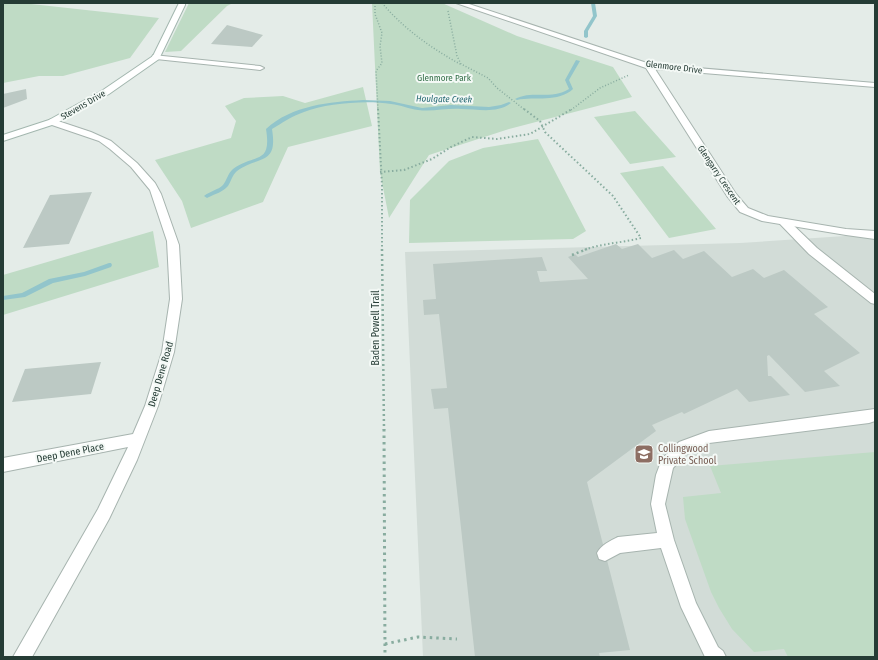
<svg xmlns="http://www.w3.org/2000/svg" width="878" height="660" font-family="'Fira Sans Condensed',sans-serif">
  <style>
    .built { fill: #d2dcd7 }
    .green { fill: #bfdbc5 }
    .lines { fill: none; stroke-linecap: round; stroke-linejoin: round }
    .stream { fill: #92c5cb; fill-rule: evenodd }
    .building { fill: #bcc9c4 }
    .lane-casing { stroke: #a7b4af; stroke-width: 2 }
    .street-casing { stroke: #a7b4af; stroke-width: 2 }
    .secondary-casing { stroke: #a3b7af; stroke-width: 2 }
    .path-far3 { stroke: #88ac9f; stroke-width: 1.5; stroke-dasharray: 1 2; stroke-linecap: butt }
    .path-far2 { stroke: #88ac9f; stroke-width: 2; stroke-dasharray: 1.5 2.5; stroke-linecap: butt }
    .path-far1 { stroke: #88ac9f; stroke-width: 2.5; stroke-dasharray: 2 3; stroke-linecap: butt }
    .path { stroke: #88ac9f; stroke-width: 3; stroke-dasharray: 2.5 4; stroke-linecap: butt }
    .lane { fill: #fff; fill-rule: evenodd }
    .street { fill: #fff; fill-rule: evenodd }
    .secondary { fill: #fff; fill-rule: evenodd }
    .labels { text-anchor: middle; stroke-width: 4; stroke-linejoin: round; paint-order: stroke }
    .far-street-label { font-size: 9px; fill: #253c35; stroke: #f4f9f6 }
    .far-park-label { font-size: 9px; fill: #336f48; stroke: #f4f9f6 }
    .far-water-label { font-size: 9px; font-style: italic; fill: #256872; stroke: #f4f9f6 }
    .street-label { font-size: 10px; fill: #253c35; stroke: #f4f9f6 }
    .education-label { font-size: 10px; fill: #785e54; stroke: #f4f9f6; text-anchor: start }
  </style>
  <rect width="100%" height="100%" fill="#e4ece8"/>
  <path class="built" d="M875,234V657H423L405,252L740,243Z"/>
  <path class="green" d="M3,3H22L159,18L130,58L63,76H39L3,83Z
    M189,3H233L227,6L181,51L165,52Z
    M372,3H442L517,36L613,67L632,97L509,129L429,155L389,218L380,172Z
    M363,87L372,126L288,147L263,202L191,228L182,201L155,160L231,138L236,121L225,106L244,98L283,96L305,103Z
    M635,111L676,157L630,164L594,117Z
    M538,139L586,231L573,239L409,243L410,200L449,161L483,148Z
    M663,166L716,229L669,238L620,173Z
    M153,231L159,267L3,315V275Z
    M875,452V657H788L784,649L754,652L732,629L719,608L711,592L685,519L683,497L721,493L710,466Z"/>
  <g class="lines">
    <path class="stream" d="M591,3H595L597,16L588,31V37L586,38L584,37V31L593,16Z
      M576,60L580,61L569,80L573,89C558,103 535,96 517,100L515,99C531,90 552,100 569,89L565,80Z
      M363,100L390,101L422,108L451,105L489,107L501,105L509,102L511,103C497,114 478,109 461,109C447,108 432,112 418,110C409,109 401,105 391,104C367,100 327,103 304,112C292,116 282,123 272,129C278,166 259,155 237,171C232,175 231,182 228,186C223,192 215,194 209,197L207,198L204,196C210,191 218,190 223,185C227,180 228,173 233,169C254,153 272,166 266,129C292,105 330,102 363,100Z
      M109,263H111L112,265L111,267L85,276L53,283L25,297L3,300V296L22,293L49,279L84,272Z"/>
  </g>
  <path class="building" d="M227,25L263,35L252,47L211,44Z
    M26,89L27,99L3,108V94Z
    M92,192L69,244L23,248L50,195Z
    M616,244L622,249L638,244L652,258L674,250L683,259L704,251L732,277L753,269L764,278L784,270L828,307L814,314L860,353L824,371L840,386L805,392L769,355L767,356L768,376H771L790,395L749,402L737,389L684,414L682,412L652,425L656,431L587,482L630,650L599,653L600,657H475L448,408L434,409L431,389L447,388L439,314L424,315L423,300L436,299L433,264L542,257L547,271H537L540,282L588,279L568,257L575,254L578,257Z
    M101,362L91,394L12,402L25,369Z"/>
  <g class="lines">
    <g class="lane-casing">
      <path id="lane" d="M784,219L788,220L817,248L875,294V304L871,303L809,254L780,224L779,222Z
        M875,409V421L869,423L709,443L689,451L673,468L665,504L674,540L696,603L718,647L723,651L726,657H705L681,607L661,548L620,553L605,561L599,559L597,553C601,545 610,541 618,537L657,533L651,504L656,475L662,459L679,442L709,431Z"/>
    </g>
    <g class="street-casing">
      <path id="street" d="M456,3H466L650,64L875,83V87L655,69L736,194L748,208L768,216L846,229L875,231V239L846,235L762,221L740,212L727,196L646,68Z
        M153,55L260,66L264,68L260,70L156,59L152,57Z
        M52,119L91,132L111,141L137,163L155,183L161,194L179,245L182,299L174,352L158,406L137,460L109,519L32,657H13L98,509L128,447L3,472V458L133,434L145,406L162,352L170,299L167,241L150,190L131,167L110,149L99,141L49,124L48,122L49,120Z"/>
    </g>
    <g class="secondary-casing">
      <path id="secondary" d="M179,3H185V5L159,59L109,94L55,124L3,141V135L49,120L103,90L153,56Z"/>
    </g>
    <path class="path-far3" d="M375,3V14L382,33L380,46L382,63L376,71L378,110
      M382,3C404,29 431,48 460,64
      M448,11L457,56L461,64L488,78L497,88L525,110
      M571,110L600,88L629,75"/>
    <path class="path-far2" d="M378,109L382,185V250
      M524,109L540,121L545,132L613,196L641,238C622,243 603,243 584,250
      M380,172L404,170L432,159L451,147L472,137L497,139L530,134L572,109"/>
    <path class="path-far1" d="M382,249L384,430
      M572,255L587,249"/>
    <path class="path" d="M384,429L385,657
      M385,644L418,637L457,639"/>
    <use href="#lane" class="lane"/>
    <use href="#street" class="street"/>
    <use href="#secondary" class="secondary"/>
  </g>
  <defs>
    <g id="school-square" transform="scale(1)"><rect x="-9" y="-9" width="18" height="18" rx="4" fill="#8d6e63" stroke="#f4f9f6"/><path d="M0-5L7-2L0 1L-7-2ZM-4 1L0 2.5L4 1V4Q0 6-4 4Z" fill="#fff"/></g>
  </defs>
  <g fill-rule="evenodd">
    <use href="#school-square" x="644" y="454"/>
  </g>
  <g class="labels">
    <g class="far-street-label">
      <text transform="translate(674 67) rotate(7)" y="3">Glenmore Drive</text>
      <text transform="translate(83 105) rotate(-30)" y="3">Stevens Drive</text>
      <text transform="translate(719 175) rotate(56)" y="3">Glengarry Crescent</text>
    </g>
    <g class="far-park-label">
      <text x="444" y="81">Glenmore Park</text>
    </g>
    <g class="far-water-label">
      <text transform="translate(444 99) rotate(1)" y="3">Houlgate Creek</text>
    </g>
    <g class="street-label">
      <text transform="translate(375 328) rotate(-90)" y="4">Baden Powell Trail</text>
      <text transform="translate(160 374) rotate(-74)" y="4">Deep Dene Road</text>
      <text transform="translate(70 452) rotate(-11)" y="4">Deep Dene Place</text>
    </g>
    <g class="education-label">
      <text x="658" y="452">Collingwood<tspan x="658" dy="12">Private School</tspan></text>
    </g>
  </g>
  <rect width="878" height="660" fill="none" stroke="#253c35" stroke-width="8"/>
</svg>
